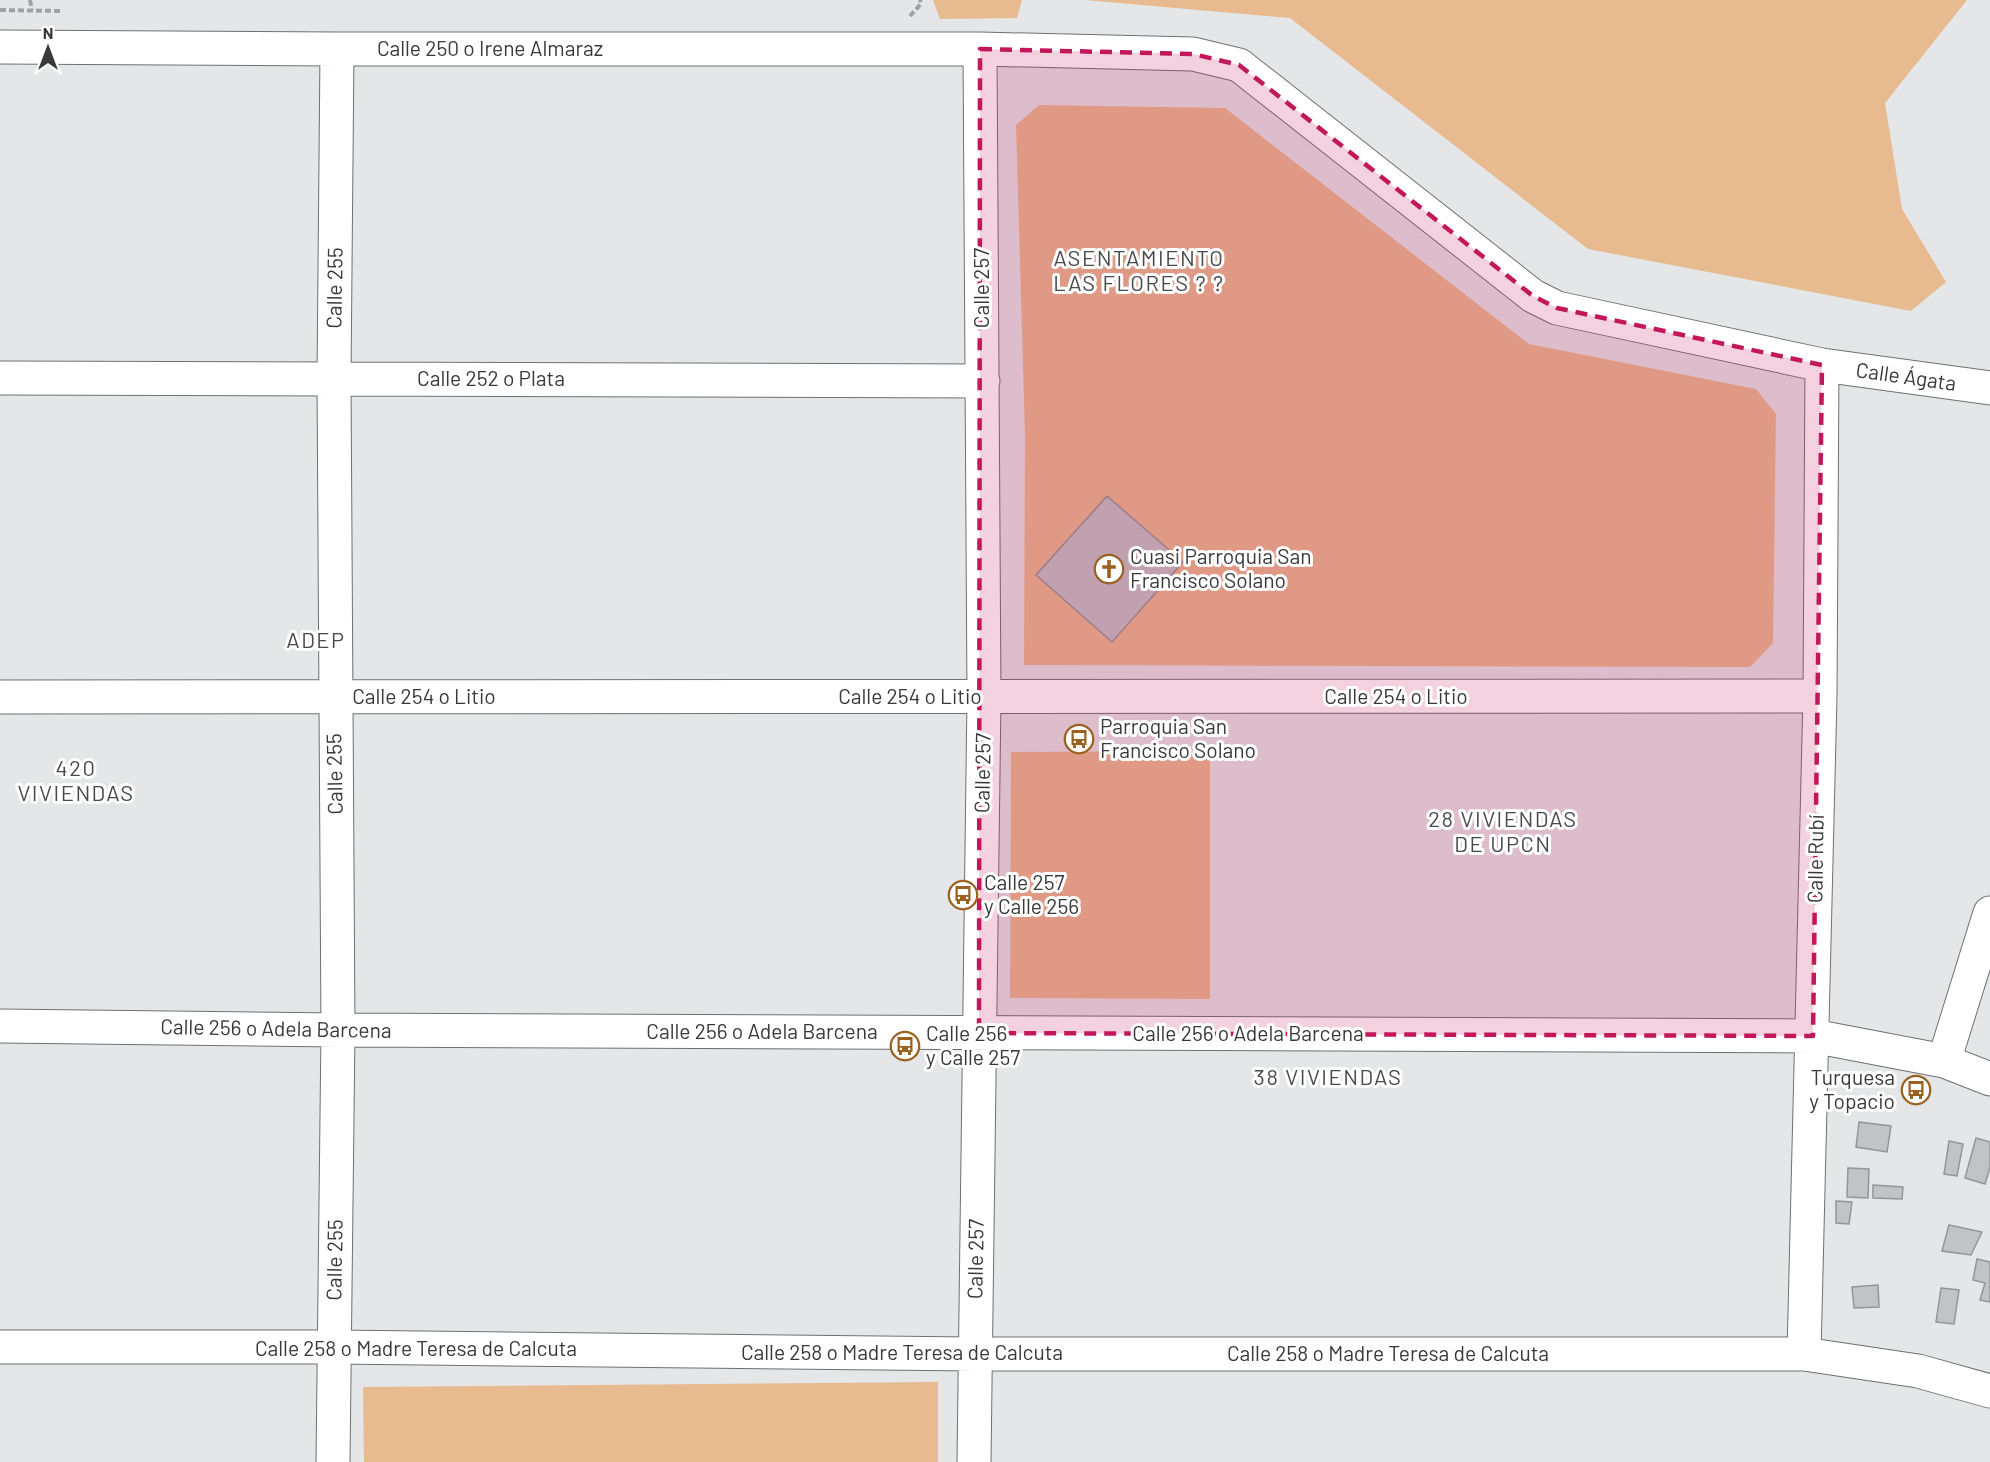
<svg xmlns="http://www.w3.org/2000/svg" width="1990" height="1462" font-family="Barlow,sans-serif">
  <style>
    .green { fill: #e8ba8f }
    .building { fill: #c1c3c6; stroke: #939597; stroke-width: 1.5 }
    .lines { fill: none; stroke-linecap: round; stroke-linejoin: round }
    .minor-casing { stroke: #6f7073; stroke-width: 35 }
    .path { stroke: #a0a1a2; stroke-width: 4; stroke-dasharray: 6 3; stroke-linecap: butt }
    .minor { stroke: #fff; stroke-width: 33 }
    .marked { fill: #c2185b; fill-opacity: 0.2; stroke: #c2185b; stroke-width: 4.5; stroke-dasharray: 12 8; stroke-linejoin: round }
    .labels { text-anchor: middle; stroke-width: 6; stroke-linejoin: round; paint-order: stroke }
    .street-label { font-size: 21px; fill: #39393a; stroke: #fff }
    .poi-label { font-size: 21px; fill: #39393a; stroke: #fff; text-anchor: start }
    .neighbourhood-label { font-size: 22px; letter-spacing: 1.5px; fill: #494a4c; stroke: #fff }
  </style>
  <rect width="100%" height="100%" fill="#e4e6e8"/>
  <path class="green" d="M933,0H1022L1017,18L940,19Z
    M1085,0H1967L1885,103L1902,209L1946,282L1911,311L1588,249L1290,18Z
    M1039,105L1225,108L1529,344L1756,389L1776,414L1773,643L1750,667L1024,665L1025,434L1016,125Z
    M1210,751V999L1010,998L1011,752Z
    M938,1382V1462H364L363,1387Z"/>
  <path class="building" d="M1107,496L1183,562L1112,642L1036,575Z
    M1859,1122L1891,1126L1887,1152L1856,1147Z
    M1976,1138L1990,1142V1167L1985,1184L1965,1178Z
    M1949,1141L1963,1144L1957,1176L1944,1174Z
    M1848,1168L1869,1169L1868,1198L1847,1197Z
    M1873,1185L1903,1187L1902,1199L1873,1198Z
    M1836,1201L1852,1202L1849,1224L1836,1223Z
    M1949,1225L1982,1232L1971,1255L1942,1251Z
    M1977,1259L1990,1262V1302L1980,1300L1985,1283L1973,1280Z
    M1878,1285L1879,1307L1854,1308L1852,1287Z
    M1941,1288L1959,1290L1954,1324L1936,1322Z"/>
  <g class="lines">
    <g class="minor-casing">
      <path id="minor" d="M0,47L337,49H980L1193,54L1239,65L1533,296L1557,308L1822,365L1990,388
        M0,378L983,381
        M0,697L1820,696
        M0,1026L338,1030L1813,1036L1944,1061L1990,1079
        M1944,1061L1990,913
        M0,1347H334L974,1354H1804L1918,1371L1990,1391
        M1804,1354L1820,696L1822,365
        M333,1462L338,1030L334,379L337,49
        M974,1462L984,697L980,49"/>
    </g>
    <path class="path" d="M30,0L32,10
      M0,10L61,11
      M910,16L921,4L920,0"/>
    <use href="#minor" class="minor"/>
  </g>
  <path class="marked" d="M980,49L1193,54L1239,65L1533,296L1557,308L1822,365L1813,1036L979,1033Z"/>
  <defs>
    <g id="church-ring" transform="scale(1.5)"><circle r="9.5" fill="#fff" stroke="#9b6120" stroke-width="1.5"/><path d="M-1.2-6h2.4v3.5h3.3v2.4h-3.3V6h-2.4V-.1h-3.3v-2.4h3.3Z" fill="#9b6120"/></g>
    <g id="bus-ring" transform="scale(1.5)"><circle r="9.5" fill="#fff" stroke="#9b6120" stroke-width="1.5"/><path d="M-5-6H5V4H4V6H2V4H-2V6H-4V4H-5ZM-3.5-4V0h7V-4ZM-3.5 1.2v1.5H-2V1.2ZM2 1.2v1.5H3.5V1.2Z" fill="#9b6120"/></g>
  </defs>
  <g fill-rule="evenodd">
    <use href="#church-ring" x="1109" y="569"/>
    <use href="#bus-ring" x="1079" y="739"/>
    <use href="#bus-ring" x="963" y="895"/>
    <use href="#bus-ring" x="905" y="1046"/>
    <use href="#bus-ring" x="1916" y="1090"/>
  </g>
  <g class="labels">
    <g class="street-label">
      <text x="490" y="56">Calle 250 o Irene Almaraz</text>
      <text transform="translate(335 288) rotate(-89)" y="7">Calle 255</text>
      <text transform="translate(982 288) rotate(-90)" y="7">Calle 257</text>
      <text transform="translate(1906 377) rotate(8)" y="7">Calle Ágata</text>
      <text x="491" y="386">Calle 252 o Plata</text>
      <text x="424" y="704">Calle 254 o Litio</text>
      <text x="910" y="704">Calle 254 o Litio</text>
      <text x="1396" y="704">Calle 254 o Litio</text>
      <text transform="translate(983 773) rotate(-89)" y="7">Calle 257</text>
      <text transform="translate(335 774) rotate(-91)" y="7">Calle 255</text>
      <text transform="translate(1816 859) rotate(-89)" y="7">Calle Rubí</text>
      <text transform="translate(276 1029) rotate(1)" y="7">Calle 256 o Adela Barcena</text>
      <text x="762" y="1039">Calle 256 o Adela Barcena</text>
      <text x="1248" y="1041">Calle 256 o Adela Barcena</text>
      <text transform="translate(976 1259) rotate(-89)" y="7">Calle 257</text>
      <text transform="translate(335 1260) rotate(-89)" y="7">Calle 255</text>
      <text x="416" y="1356">Calle 258 o Madre Teresa de Calcuta</text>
      <text x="902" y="1360">Calle 258 o Madre Teresa de Calcuta</text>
      <text x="1388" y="1361">Calle 258 o Madre Teresa de Calcuta</text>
    </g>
    <g class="poi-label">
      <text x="1130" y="564">Cuasi Parroquia San<tspan x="1130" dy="24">Francisco Solano</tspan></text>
      <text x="1100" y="734">Parroquia San<tspan x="1100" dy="24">Francisco Solano</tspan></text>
      <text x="984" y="890">Calle 257<tspan x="984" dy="24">y Calle 256</tspan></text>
      <text x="926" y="1041">Calle 256<tspan x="926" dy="24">y Calle 257</tspan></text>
      <text x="1895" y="1085" text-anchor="end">Turquesa<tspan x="1895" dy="24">y Topacio</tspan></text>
    </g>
    <g class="neighbourhood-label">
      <text x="1139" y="266">ASENTAMIENTO<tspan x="1139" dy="25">LAS FLORES ? ?</tspan></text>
      <text x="316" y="648">ADEP</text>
      <text x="76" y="776">420<tspan x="76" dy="25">VIVIENDAS</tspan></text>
      <text x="1503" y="827">28 VIVIENDAS<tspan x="1503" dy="25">DE UPCN</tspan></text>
      <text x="1328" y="1085">38 VIVIENDAS</text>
    </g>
  </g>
  <g transform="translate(48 48)" stroke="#ffffff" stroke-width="4.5" paint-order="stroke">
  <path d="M0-4.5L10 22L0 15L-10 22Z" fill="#39393a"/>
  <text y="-9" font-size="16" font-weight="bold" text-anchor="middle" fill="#39393a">N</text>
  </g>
</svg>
